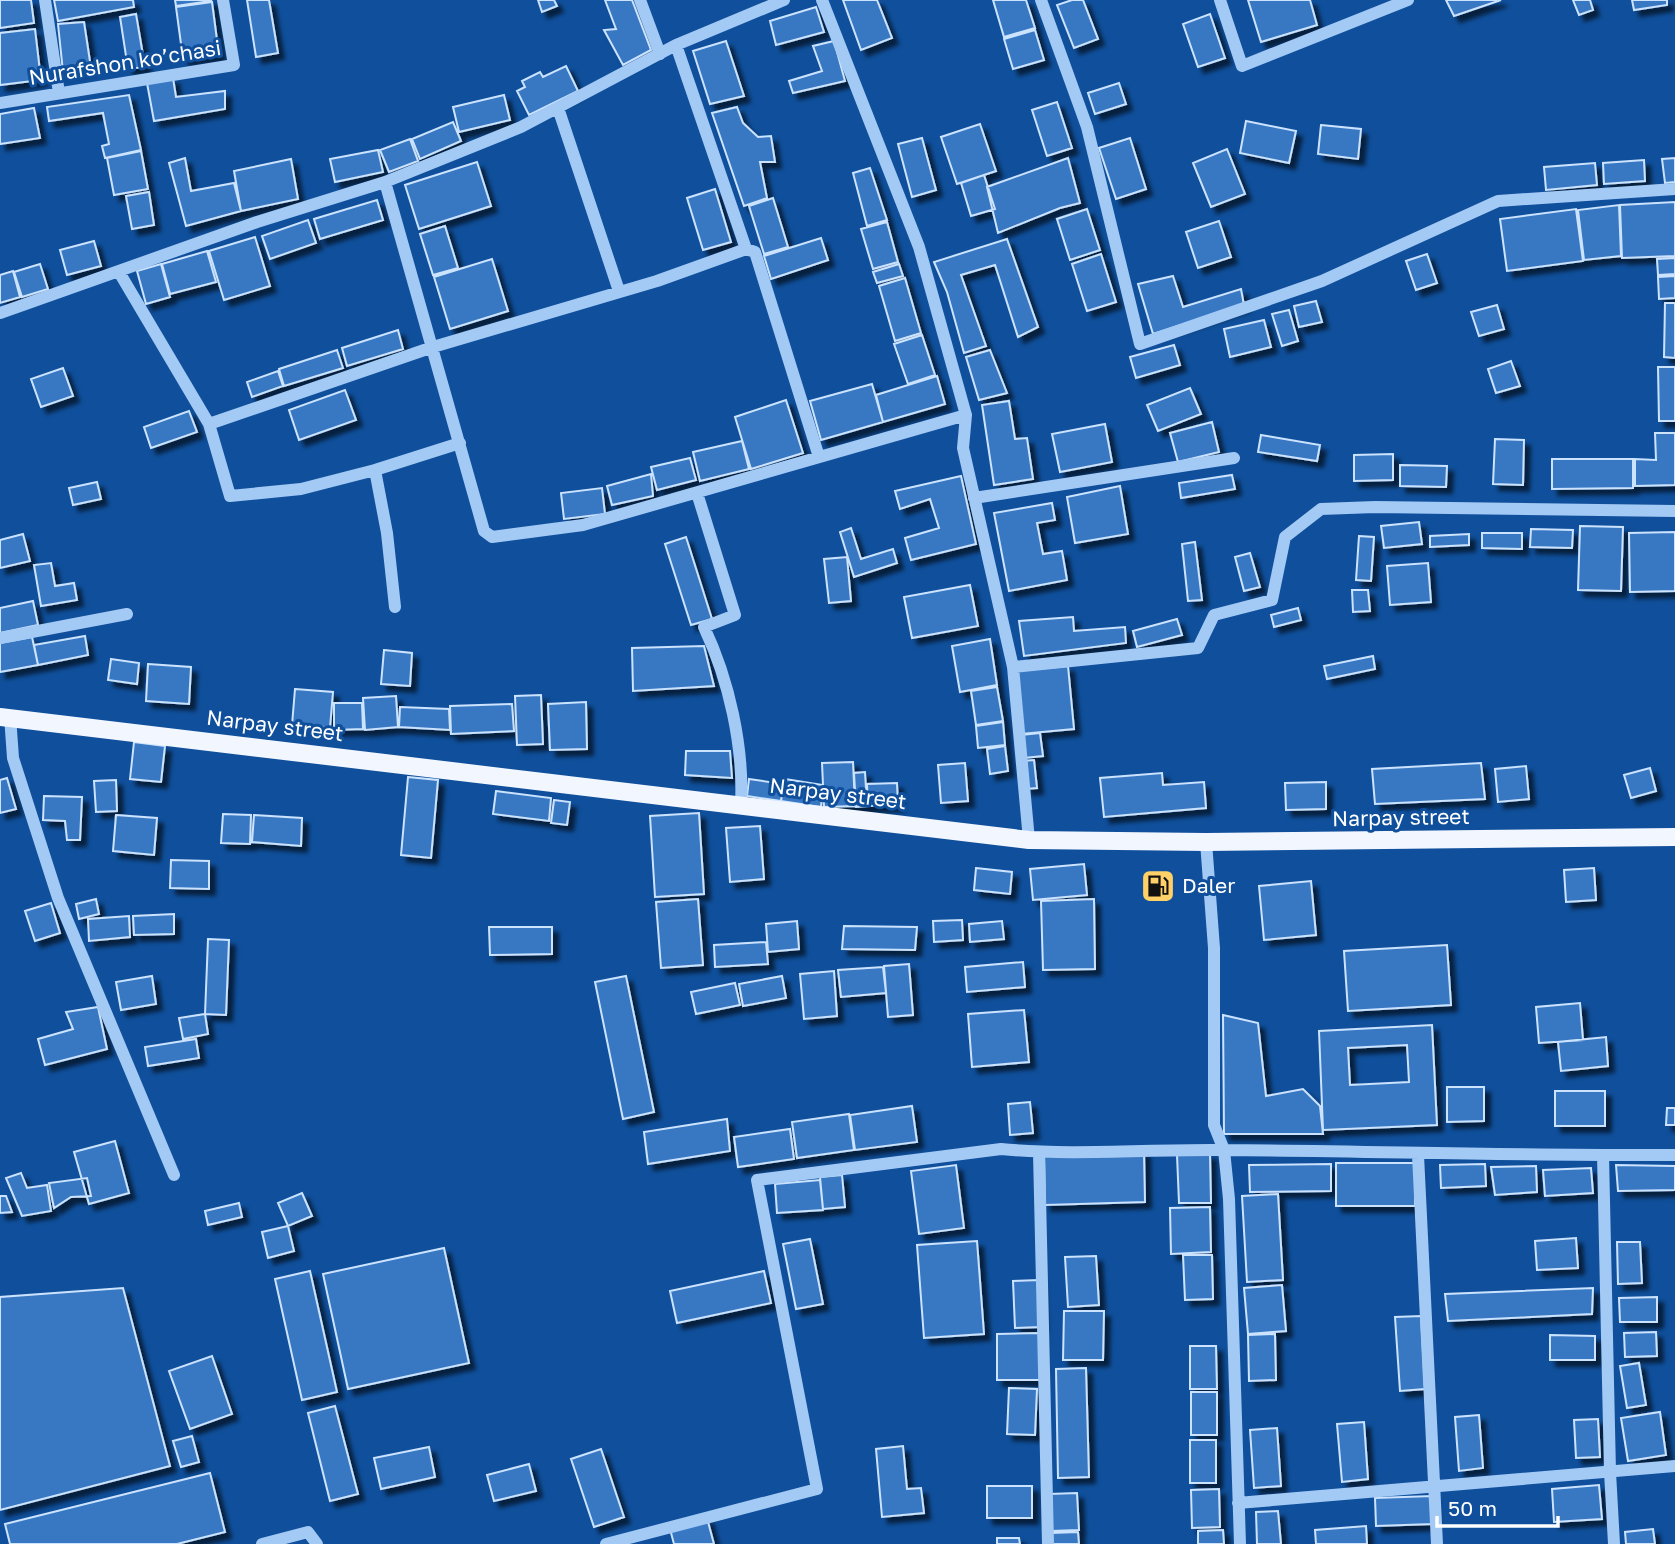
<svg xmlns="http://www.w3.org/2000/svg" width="1675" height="1544" font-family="'Golos Text',sans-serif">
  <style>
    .building { fill: #3878c3; stroke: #cbe3fe; stroke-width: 2; fill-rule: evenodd; filter: url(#shadow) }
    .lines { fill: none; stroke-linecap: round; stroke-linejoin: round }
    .minor { stroke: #a3c9f5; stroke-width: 12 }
    .major { stroke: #f1f6ff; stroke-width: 18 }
    .labels { text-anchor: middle; stroke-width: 6; stroke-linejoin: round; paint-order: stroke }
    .street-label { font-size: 21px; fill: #fff; stroke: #0f4f9b }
    .poi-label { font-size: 21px; fill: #fff; stroke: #0f4f9b; text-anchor: start }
  </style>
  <defs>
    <filter id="shadow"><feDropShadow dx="6" dy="6" stdDeviation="2" flood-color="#0009"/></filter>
  </defs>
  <rect width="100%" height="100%" fill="#0f4f9b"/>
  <path class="building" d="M0,0H31L34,23L0,28Z
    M54,0H133L134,7L58,21Z
    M175,0H211V1L176,6Z
    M247,0H269L278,53L256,57Z
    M538,0H554L557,6L542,12Z
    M605,0H632L651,50L623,65L604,30L616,29Z
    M843,0H877L892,38L861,50Z
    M993,0H1026L1035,28L1004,37Z
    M1072,0H1083L1098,39L1074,48L1057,5Z
    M1248,0H1310L1317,25L1261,42Z
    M1446,0H1501L1454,16Z
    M1573,0H1590L1593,10L1579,15Z
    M1632,0H1667V5L1634,10Z
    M212,2L219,55L183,59L176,7Z
    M816,7L824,32L776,45L770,21Z
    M136,14L145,67L128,69L120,17Z
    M1210,14L1225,58L1198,67L1183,24Z
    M84,22L91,68L63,72L58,24Z
    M35,29L41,80L0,85V33Z
    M1035,30L1044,60L1013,69L1004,39Z
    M726,41L744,96L710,104L693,51Z
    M834,41L845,81L793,93L789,81L822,71L813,46Z
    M566,66L578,91L529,115L517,91L525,87L522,81L540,72L543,77Z
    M173,78L176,97L225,91V109L154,121L147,83Z
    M1119,83L1126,104L1095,114L1088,93Z
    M129,95L141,150L105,158L102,146L109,144L103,113L49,121L47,107Z
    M504,95L510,120L459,132L453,107Z
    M1057,102L1072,148L1047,156L1032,110Z
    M737,107L743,123L758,137L771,136L775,162H760L767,198L744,206L712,113Z
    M34,108L40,138L0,144V114Z
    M1246,121L1296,131L1289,163L1240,153Z
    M453,122L461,141L420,159L412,139Z
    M980,124L996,171L957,184L941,137Z
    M1321,125L1361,129L1358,159L1318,154Z
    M922,138L936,190L912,197L898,144Z
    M1130,138L1146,189L1116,199L1099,148Z
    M410,139L418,161L389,172L380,150Z
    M1227,149L1245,194L1211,207L1193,163Z
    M378,150L383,172L335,182L330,159Z
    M141,151L148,189L114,195L107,158Z
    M185,158L191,191L234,183L241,211L186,226L169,163Z
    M1068,158L1080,203L1060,208L998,233L987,187Z
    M1675,158V182L1665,183L1662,159Z
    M291,159L298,199L241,211L234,171Z
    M1644,160L1645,181L1604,184L1603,163Z
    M477,162L491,206L419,229L405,185Z
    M1595,163L1597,185L1546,190L1544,167Z
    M870,168L887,220L867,226L853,173Z
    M984,175L995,209L971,216L961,183Z
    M715,189L731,242L703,250L687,198Z
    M149,192L154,225L132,229L126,196Z
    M773,198L788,247L764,254L749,206Z
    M377,200L383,220L320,239L314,219Z
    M1675,202V256L1622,258L1620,205Z
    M1619,205L1621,256L1584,260L1578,210Z
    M1087,209L1100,250L1070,260L1057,219Z
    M1576,209L1583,261L1507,271L1500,219Z
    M308,220L316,243L270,259L262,236Z
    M1219,221L1231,257L1198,268L1186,232Z
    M887,222L898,262L873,269L861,229Z
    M445,226L458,268L433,275L420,234Z
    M255,237L270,286L224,300L209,251Z
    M821,238L828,260L771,279L764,256Z
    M1007,239L1038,327L1018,337L995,265L961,275L986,346L964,353L947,292L934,262Z
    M94,241L101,266L67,275L60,250Z
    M207,251L216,282L170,294L162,264Z
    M1101,254L1116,302L1087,311L1072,264Z
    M1427,254L1437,283L1416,290L1406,261Z
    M1675,258V274L1658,275L1657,259Z
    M492,259L508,311L450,329L434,277Z
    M40,264L48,289L22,297L14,272Z
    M161,264L170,297L146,304L137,271Z
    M899,264L903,276L877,283L873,272Z
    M13,271L20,297L0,303V275Z
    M1173,276L1183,307L1241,289L1244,305L1153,334L1138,284Z
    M1675,276V298L1659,299L1658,277Z
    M905,278L921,333L895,341L879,286Z
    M1316,301L1322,322L1299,327L1294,306Z
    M1665,303H1675V358L1664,357Z
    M1497,305L1504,329L1479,336L1471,312Z
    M1289,310L1298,341L1282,346L1272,314Z
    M1264,320L1271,347L1230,357L1224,329Z
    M398,330L403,349L347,366L342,348Z
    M922,335L935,375L908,384L894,344Z
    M1174,345L1180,365L1136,378L1130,357Z
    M337,350L343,368L284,386L279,369Z
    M990,350L1007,393L979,400L966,357Z
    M1511,361L1520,386L1496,393L1488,369Z
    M1658,367H1675V421H1659Z
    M63,368L73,396L41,407L31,379Z
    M278,371L283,386L252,397L247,382Z
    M937,376L945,404L883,422L876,395Z
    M872,384L883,422L821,440L810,401Z
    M1190,388L1201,414L1158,431L1147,405Z
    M345,390L356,420L299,440L289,410Z
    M786,400L803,453L751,469L735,417Z
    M1009,401L1015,439L1027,438L1033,479L994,485L982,405Z
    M189,411L197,432L151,448L144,427Z
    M1212,422L1219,452L1178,462L1170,433Z
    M1105,424L1112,462L1060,472L1052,434Z
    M1655,433H1675V485L1635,486V459L1656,460Z
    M1261,435L1320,445L1317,461L1258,452Z
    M1495,439L1524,440L1523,485L1493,484Z
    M742,441L749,469L700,481L693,452Z
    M1393,454V480L1354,481V455Z
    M690,458L696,480L657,490L651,467Z
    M1552,459H1633V488L1552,489Z
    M1400,465L1447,466L1446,487L1400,486Z
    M651,474L653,496L612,505L607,486Z
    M1232,475L1235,489L1181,498L1179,483Z
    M961,476L976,544L911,560L905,538L939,528L930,499L900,509L895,491Z
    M97,482L101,499L73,505L69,488Z
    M1120,486L1128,534L1075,543L1067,497Z
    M602,488L605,514L564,519L561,493Z
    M1052,503L1055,520L1037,523L1043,554L1062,551L1067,580L1009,591L994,513Z
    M1419,522L1422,544L1384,548L1381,526Z
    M1580,526L1623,527L1621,591L1578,590Z
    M851,528L861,559L893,549L897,563L854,577L840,532Z
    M1531,529L1573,530L1572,548L1530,547Z
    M1675,532V591L1630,592L1629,533Z
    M1482,533H1522V549L1482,548Z
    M23,534L30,561L0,568V540Z
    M1469,534V545L1430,547V536Z
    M1359,536L1374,537L1371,581L1356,580Z
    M686,537L712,619L691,625L665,544Z
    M1195,542L1202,600L1188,601L1182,544Z
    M1250,553L1260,587L1244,591L1235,557Z
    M847,557L851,601L829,603L824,559Z
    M51,563L55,586L74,583L77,600L41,606L34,565Z
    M1428,563L1431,602L1390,605L1387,566Z
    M970,585L978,626L912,638L904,597Z
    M1352,590H1368L1370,611L1353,612Z
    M33,601L38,625L0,633V608Z
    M1298,608L1301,620L1274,627L1271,615Z
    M1073,617L1074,631L1125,627L1126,643L1024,656L1019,621Z
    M1177,619L1182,635L1137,647L1133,631Z
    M85,636L88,655L38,665L34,645Z
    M32,637L38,665L0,672V643Z
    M990,639L997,685L960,692L952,646Z
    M704,646L714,686L633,691L632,648Z
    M384,650L412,653L410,686L381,684Z
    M1373,656L1375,669L1327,679L1324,666Z
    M111,659L139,663L137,684L108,680Z
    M148,664L191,667L189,704L146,701Z
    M1068,666L1074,729L1021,734L1015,671Z
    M997,687L1003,721L976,725L971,691Z
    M295,689L333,692L330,728L292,725Z
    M541,695L543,744L517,745L515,696Z
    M396,696L398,727L365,730L363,698Z
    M586,702L587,749L550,750L548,704Z
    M334,703H362L363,729L334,730Z
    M512,704L514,731L451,734L450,706Z
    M400,707L449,709L450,730L399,727Z
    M1003,722L1005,745L978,748L976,726Z
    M1040,733L1043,756L1024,758L1021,735Z
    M134,742L165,746L161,782L130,779Z
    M1005,746L1008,771L990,774L987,749Z
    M686,751H730L732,778L685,775Z
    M1034,760L1037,788L1026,789L1023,761Z
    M853,762L855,806L824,807L822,763Z
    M965,763L968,801L941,803L938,765Z
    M1481,763L1485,799L1375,804L1372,769Z
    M1526,766L1529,799L1498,802L1495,769Z
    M1650,768L1656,791L1631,798L1624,775Z
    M865,772L867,806L856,807L854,773Z
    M1162,773L1163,785L1204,782L1206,808L1104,817L1100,778Z
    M408,777L438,780L431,858L401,855Z
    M7,778L16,809L0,813V780Z
    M749,779L783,784L781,801L747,796Z
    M785,779L823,785L821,807L781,801Z
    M116,780L117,811L96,812L94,781Z
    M1326,782V809L1286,810L1285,783Z
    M897,783L898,805L868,806L867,784Z
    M496,791L551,798L549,821L493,814Z
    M44,796L82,797L80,840H67L65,821L43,820Z
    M554,800L570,802L567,825L551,823Z
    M699,813L704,894L655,897L650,816Z
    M223,814L251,815L250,844L221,843Z
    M116,815L157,818L154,855L113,851Z
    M254,815L302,818L301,846L252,842Z
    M760,826L764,879L730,882L726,828Z
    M171,860L209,861V889L170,888Z
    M1084,864L1087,895L1033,900L1030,869Z
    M976,868L1012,872L1010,894L974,890Z
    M1594,868L1596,900L1566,902L1564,870Z
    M1311,881L1316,935L1264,940L1259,886Z
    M96,899L99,914L79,919L76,904Z
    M698,899L703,965L661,968L656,902Z
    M1094,899L1095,969L1043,970L1041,901Z
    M51,903L60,933L35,941L25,911Z
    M174,914V934L134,935L133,916Z
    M129,916L130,937L89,941L88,919Z
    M962,920L963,940L934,942L933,921Z
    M797,921L799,949L768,952L766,924Z
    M1002,921L1004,939L970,942L969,924Z
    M844,926L917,927L915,950L842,949Z
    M489,927H552V954L490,955Z
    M208,939L229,940L226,1015L205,1014Z
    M766,942L768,964L715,967L714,945Z
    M1447,945L1451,1005L1348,1011L1344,951Z
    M1023,962L1025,987L967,992L965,967Z
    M909,964L913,1015L888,1017L884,966Z
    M883,967L886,993L841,997L838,970Z
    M834,971L837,1016L804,1019L800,974Z
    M152,976L156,1004L121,1010L116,982Z
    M626,976L654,1112L623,1119L595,982Z
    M782,976L786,998L743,1006L739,984Z
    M735,983L740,1005L696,1014L691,992Z
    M1580,1003L1583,1040L1539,1043L1536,1007Z
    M98,1007L107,1049L45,1065L38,1039L73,1029L66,1012Z
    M1024,1010L1029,1062L972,1067L968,1014Z
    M205,1014L208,1034L183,1039L179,1018Z
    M1223,1015L1258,1023L1266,1096L1303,1089L1320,1106L1323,1134H1224Z
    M1432,1025L1437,1125L1323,1130L1319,1031ZM1407,1045L1409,1082L1350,1085L1348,1048Z
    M1606,1037L1608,1066L1561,1071L1558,1042Z
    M196,1039L199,1058L148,1066L145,1047Z
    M1447,1087H1484V1121L1447,1122Z
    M1555,1091H1605V1126H1555Z
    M1030,1102L1033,1133L1010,1135L1008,1104Z
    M912,1106L917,1142L855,1150L850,1115Z
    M1667,1108H1675V1125H1666Z
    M849,1114L854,1150L797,1158L792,1122Z
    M727,1119L730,1151L648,1164L644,1132Z
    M790,1129L794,1159L738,1167L734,1137Z
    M115,1141L129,1193L89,1204L74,1152Z
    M1144,1151L1145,1202L1045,1205L1044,1155Z
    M1210,1154L1211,1203H1179L1177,1155Z
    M1336,1163H1415V1206H1336Z
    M1331,1164V1191L1250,1192L1249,1165Z
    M1485,1164L1486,1186L1441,1188L1440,1165Z
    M956,1165L964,1228L919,1234L911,1171Z
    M1616,1165L1675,1166V1190L1618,1191Z
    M1536,1166L1537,1192L1495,1195L1491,1167Z
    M1591,1168L1593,1193L1545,1196L1543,1170Z
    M21,1173L27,1188L47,1185L51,1211L22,1216L6,1178Z
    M842,1175L845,1207L823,1209L820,1177Z
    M87,1178L91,1196L71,1197L54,1208L49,1183Z
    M820,1180L823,1210L777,1213L775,1184Z
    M302,1193L312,1216L288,1226L278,1203Z
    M1278,1194L1283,1280L1247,1282L1242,1196Z
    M0,1196H6L12,1212L0,1213Z
    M239,1203L242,1217L208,1225L205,1211Z
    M1210,1207L1211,1252L1171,1254L1170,1208Z
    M288,1226L294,1251L268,1258L262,1232Z
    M1576,1238L1578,1268L1537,1270L1535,1241Z
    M810,1239L823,1304L796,1309L783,1244Z
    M977,1241L984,1334L924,1338L917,1245Z
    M1617,1242H1640L1642,1283L1618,1284Z
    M444,1248L469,1363L348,1389L323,1274Z
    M1183,1255H1212L1213,1299L1185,1300Z
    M1096,1256L1099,1305L1068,1307L1065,1257Z
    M310,1271L337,1392L302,1400L275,1279Z
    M764,1271L771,1303L677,1323L670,1291Z
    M1039,1280L1041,1327L1015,1328L1013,1281Z
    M1282,1285L1286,1331L1248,1334L1244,1288Z
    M123,1288L170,1466L0,1510V1297Z
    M1593,1288L1592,1314L1448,1321L1445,1294Z
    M1657,1297V1322H1620L1619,1298Z
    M1064,1311H1104L1103,1360H1063Z
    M1421,1316L1425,1389L1400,1391L1395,1317Z
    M1656,1332L1657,1356L1625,1357L1624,1333Z
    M1040,1333V1380H997V1334Z
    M1275,1334L1276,1380L1249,1381L1248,1335Z
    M1550,1335L1595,1336V1360H1550Z
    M1190,1346H1216L1217,1389H1190Z
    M212,1356L232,1414L190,1429L169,1371Z
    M1639,1363L1646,1405L1627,1408L1620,1366Z
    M1086,1368L1089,1477L1058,1478L1056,1369Z
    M1009,1388L1037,1389L1035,1435L1007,1434Z
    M1191,1392H1217V1435H1191Z
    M335,1406L358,1494L330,1501L308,1413Z
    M1660,1412L1666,1455L1628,1461L1621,1418Z
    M1479,1415L1483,1468L1459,1471L1455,1417Z
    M1598,1419L1600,1457L1576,1458L1574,1420Z
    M1364,1422L1368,1479L1342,1482L1337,1424Z
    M1277,1428L1281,1486L1254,1488L1250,1430Z
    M192,1436L199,1462L181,1467L173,1441Z
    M1190,1440H1216V1483H1190Z
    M903,1446L907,1489L921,1488L924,1513L882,1517L876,1449Z
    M429,1447L435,1477L381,1489L374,1458Z
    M601,1449L624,1517L594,1527L571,1459Z
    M529,1464L536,1491L494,1501L487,1475Z
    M210,1473L225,1532L177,1544H10L5,1524Z
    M1599,1485L1602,1519L1554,1522L1552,1489Z
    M987,1486H1032V1518H987Z
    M1219,1489L1220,1527L1192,1528L1191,1490Z
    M1077,1493L1079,1530L1051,1531L1049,1494Z
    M1432,1496L1433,1524L1376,1526L1375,1498Z
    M1278,1511L1281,1544H1257L1256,1512Z
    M707,1518L714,1544H674L670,1529Z
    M1366,1526L1367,1544H1316L1315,1530Z
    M1653,1529L1655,1544H1626L1625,1532Z
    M1223,1530L1224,1544H1198V1531Z
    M1078,1532L1079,1544H1051V1533Z
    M997,1538H1019L1020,1544H997Z"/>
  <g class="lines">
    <path class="minor" d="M45,0L59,93
      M640,0L660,54
      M822,0L919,247L966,415L963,448L1013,667L1029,840
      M1041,0L1087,127L1140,344L1322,281L1498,201L1675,189
      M1220,0L1242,66L1408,0
      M0,103L234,65L223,0
      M558,108L619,291
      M385,182L484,531L492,537L583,525L966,415
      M746,249L755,252L819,457
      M119,272L209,424L433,347L657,281L746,249L676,45
      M0,313L257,222L385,182L521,127L676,45L784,0
      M209,424L230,496L301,489L375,470
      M697,493L735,615L704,627C729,680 744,747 741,805
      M974,498L1234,458
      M395,607L387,533L375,470L460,443
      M0,638L127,614
      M1013,667L1198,648L1214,615L1272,600L1285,537L1321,509L1375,507L1675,511
      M10,716L13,758L58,898L174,1175
      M1206,842L1214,948V1125L1224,1150L1229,1199L1240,1544
      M1039,1153L1048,1544
      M1418,1155L1437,1544
      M1603,1155L1610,1472L1614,1544
      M1238,1503L1675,1466
      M262,1544L308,1532L317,1544
      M606,1544L817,1489L757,1180L1001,1149C1074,1156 1149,1149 1223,1150C1374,1151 1524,1156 1675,1155"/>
    <path class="major" d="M0,717L1029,840L1206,842L1675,837"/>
  </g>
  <defs>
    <g id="fuel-square" transform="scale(1.75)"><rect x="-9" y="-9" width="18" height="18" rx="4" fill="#ffd067" stroke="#0f4f9b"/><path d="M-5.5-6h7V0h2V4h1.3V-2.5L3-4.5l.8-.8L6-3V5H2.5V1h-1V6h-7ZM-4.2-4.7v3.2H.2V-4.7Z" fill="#111"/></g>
  </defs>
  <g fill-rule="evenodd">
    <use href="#fuel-square" x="1158" y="886"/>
  </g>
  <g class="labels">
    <g class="street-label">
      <text transform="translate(125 63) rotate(-9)" y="7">Nurafshon ko’chasi</text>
      <text transform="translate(275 726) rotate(7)" y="7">Narpay street</text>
      <text transform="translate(838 794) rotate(7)" y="7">Narpay street</text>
      <text transform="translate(1401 818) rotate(-1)" y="7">Narpay street</text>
    </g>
    <g class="poi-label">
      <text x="1182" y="893">Daler</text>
    </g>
  </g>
  <path d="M1437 1516v10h121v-10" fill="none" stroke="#ffffff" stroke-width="3.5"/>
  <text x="1448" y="1516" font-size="21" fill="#ffffff" stroke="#0f4f9b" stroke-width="5" paint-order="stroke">50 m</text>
</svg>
